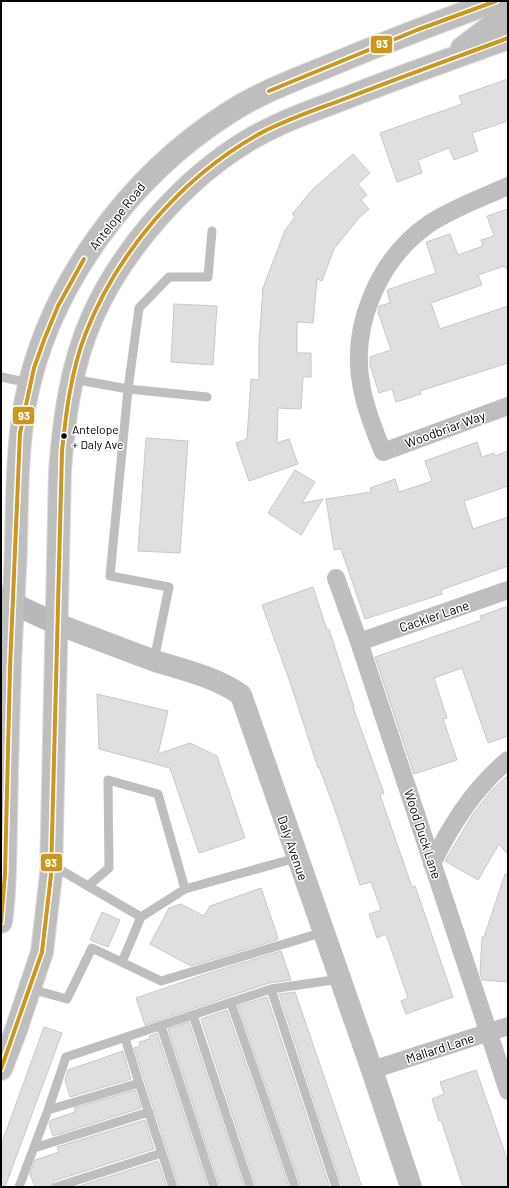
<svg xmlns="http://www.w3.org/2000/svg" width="509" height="1188" font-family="Barlow,sans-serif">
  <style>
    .building { fill: #dfdfdf; stroke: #c7c7c7 }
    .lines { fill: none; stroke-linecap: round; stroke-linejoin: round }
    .primary-casing { stroke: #dbdbdb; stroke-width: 24 }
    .service { stroke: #bebebe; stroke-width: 9 }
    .minor { stroke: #bebebe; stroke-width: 18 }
    .tertiary { stroke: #bebebe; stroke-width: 22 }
    .secondary { stroke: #b8b8b8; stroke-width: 22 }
    .primary { stroke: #bebebe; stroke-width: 22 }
    .bus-1-casing { stroke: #fff; stroke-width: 7 }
    .bus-1 { stroke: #cb971e; stroke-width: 4 }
    .bus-dot { fill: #000; stroke: #fff; stroke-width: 1.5 }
    .labels { text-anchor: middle; stroke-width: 3; stroke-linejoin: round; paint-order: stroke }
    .bus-label { font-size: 12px; fill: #000; stroke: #fff; text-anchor: start }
    .street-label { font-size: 13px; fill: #000; stroke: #fff }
    .line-badge { stroke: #fff; stroke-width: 1.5 }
    .badge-label { font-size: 11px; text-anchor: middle; font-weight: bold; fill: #fff }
  </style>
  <rect width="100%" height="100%" fill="#fff"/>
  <path class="building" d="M508,79V121L472,133L478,151L454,160L449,148L418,160L422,173L397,182L380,133L462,104L459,96Z
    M353,154L370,173L358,184L367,195L361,200L369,209L359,218L334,249L322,281L317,279L313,323L297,322V353H311V377H303L301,409L278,408L277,443L289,439L298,464L249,481L236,443L247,439L251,379L259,380V343L263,288L285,230L295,217L292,214L313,189Z
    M508,209V269H506L504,266L478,275L482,285L431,303L440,329L508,306V363L420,391L421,394L396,402L392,389L379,393L370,365V357L391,350L378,312L379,306L390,303L387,290L436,273L426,242L450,234L458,255L483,246L481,240L494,236L487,216Z
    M174,304L217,306L213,365L171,362Z
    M146,438L188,441L180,553L138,551Z
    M477,442L482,457L494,453L495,456L508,451V486L464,501L473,529L508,517V566L441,590L442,594L365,619L341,549L334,550L326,499L371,492L370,488L395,479L399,492L432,481L425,461Z
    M295,470L315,482L302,503L323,499L301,535L268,513Z
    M313,587L327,630L329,629L354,707H353L384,793L380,795L412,887L415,886L453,997L406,1014L401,1001L408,998L386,934L377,938L369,914L381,910L371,882L360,885L335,810L319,767L318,768L290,682L262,605Z
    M508,606V736L488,743L462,668L434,678L447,718L443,719L457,760L414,774L375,657L482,620L480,616Z
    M97,694L168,711L158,754L190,743L217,756L245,838L199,853L170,768L99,749Z
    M508,775V855L499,844L478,880L445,861L473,814L492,790Z
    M505,874H508V982L482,980L480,973L482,937H484Z
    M261,888L278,938L277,940L191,966L150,944L169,908L181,904L204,916L210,906Z
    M102,912L120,920L108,947L90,940Z
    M281,951L291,980L269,983L145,1025L136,998L206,974Z
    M295,992L362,1187H343L340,1181L279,994Z
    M267,997L329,1185L323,1187H301L238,1006Z
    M227,1010L289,1187H256L201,1019Z
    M189,1022L244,1187H220L168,1029Z
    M44,1027L62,1033L5,1187H1V1145Z
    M157,1033L208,1187H179L134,1048L140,1046L139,1042L150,1039L149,1036Z
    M123,1051L131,1079L70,1097L65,1080L68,1070Z
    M476,1070L508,1162V1187H463L441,1120L439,1121L432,1099L444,1094L440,1082Z
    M135,1090L141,1108L53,1136L49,1124L51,1120L75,1112L74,1108Z
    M145,1120L154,1149L54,1181L50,1187H35L30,1174L35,1160L59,1152L57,1147Z
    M158,1161L167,1187H76Z"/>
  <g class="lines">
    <g class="primary-casing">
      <path id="primary" d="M462,48L508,13
        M1,922C6,889 5,855 6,822C7,771 8,720 10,669C11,627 15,586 16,545C17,498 17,450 25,404C47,286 130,175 230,112C261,92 297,79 331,65C386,42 441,21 496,1
        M1,1069L15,1033L42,952L51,875L60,470C64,419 71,365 92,318C122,249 185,178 249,140C279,122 314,110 346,98C399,77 454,58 508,38"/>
    </g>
    <path class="service" d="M1,377L30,383
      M73,379L128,389L110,576L169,587L154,660
      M207,397L128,389L139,308L169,277H208L212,231
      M52,865L141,917L122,962
      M88,886L109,868L108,780L158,794L185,889L296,858
      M141,917L185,889
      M31,989L67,999L92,948L161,981L324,932
      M271,989L336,1187
      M231,1003L295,1187
      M193,1015L250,1187
      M161,1026L214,1187
      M125,1038L139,1083L48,1110L66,1057L271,989L340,979
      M139,1083L173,1187
      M34,1148L149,1112
      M19,1187L48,1110
      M56,1187L162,1153"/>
    <path class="minor" d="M508,186C482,198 453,208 429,224C378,259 349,328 362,389C366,411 375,432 383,452L508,406
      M336,578L359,642L508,1091
      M359,642L508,590
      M432,864C451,824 474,788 508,760
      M372,1070L508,1026"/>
    <path class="tertiary" d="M57,624C89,636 122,649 155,661C184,670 216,677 241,695L372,1070L411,1187"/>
    <path class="secondary" d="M1,598L57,624"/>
    <use href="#primary" class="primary"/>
    <g class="bus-1-casing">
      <path id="bus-1" d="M269,91L417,30L496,1
        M1,922L5,874L10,668L20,433L34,368L44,340L58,306L84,259
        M1,1069L42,952L51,875L62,451C66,412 71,372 85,335C117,252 182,177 259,134C287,119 318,109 347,98C401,77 454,58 508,38"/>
    </g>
    <use href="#bus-1" class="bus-1"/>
  </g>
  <circle class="bus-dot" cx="64" cy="436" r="3.5"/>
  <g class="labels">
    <g class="bus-label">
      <text x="72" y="434">Antelope<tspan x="72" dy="15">+ Daly Ave</tspan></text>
    </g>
    <g class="street-label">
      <text transform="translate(117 216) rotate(-52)" y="5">Antelope Road</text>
      <text transform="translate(445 429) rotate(-20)" y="5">Woodbriar Way</text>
      <text transform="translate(434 616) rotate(-19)" y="5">Cackler Lane</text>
      <text transform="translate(423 834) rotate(72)" y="5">Wood Duck Lane</text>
      <text transform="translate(293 848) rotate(71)" y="5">Daly Avenue</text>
      <text transform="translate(440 1048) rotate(-18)" y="5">Mallard Lane</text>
    </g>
  </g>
  <g class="line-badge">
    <rect x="370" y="35" width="23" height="19" rx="4" fill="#cb971e"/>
    <rect x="12" y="406" width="23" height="19" rx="4" fill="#cb971e"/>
    <rect x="40" y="853" width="23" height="19" rx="4" fill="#cb971e"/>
  </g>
  <g class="badge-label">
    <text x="382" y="48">93</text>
    <text x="24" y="420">93</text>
    <text x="51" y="867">93</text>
  </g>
  <rect width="509" height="1188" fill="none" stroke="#000000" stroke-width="4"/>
</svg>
